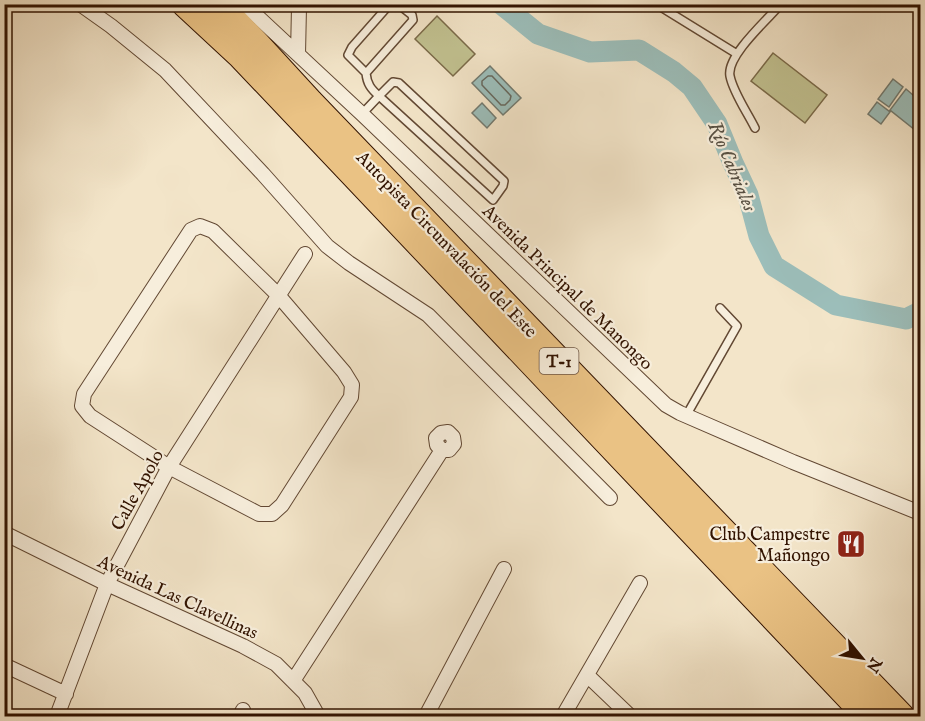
<svg xmlns="http://www.w3.org/2000/svg" width="925" height="721" font-family="'IM FELL English',serif">
  <style>
    .green { fill: #c2c291; stroke: #7a6a49; stroke-width: 1.5 }
    .water { fill: #9cbeba; stroke: #727a70; stroke-width: 1.5 }
    .lines { fill: none; stroke-linecap: round; stroke-linejoin: round }
    .shore { stroke: #67685e; stroke-width: 1.5 }
    .river { stroke: #9cbeba; stroke-width: 21 }
    .service-casing { stroke: #624833; stroke-width: 10 }
    .minor-casing { stroke: #624833; stroke-width: 16 }
    .motorway-casing { stroke: #321301; stroke-width: 28 }
    .service { stroke: #f7eedc; stroke-width: 7 }
    .minor { stroke: #f7eedc; stroke-width: 14 }
    .motorway { stroke: #eac284; stroke-width: 26 }
    .labels { text-anchor: middle; stroke-width: 4.5; stroke-linejoin: round; paint-order: stroke }
    .shield { fill: #f7eedc; stroke: #6d5543; stroke-width: 1.5 }
    .shield-label { font-size: 16px; font-weight: bold; fill: #321301 }
    .street-label { font-size: 18px; fill: #321301; stroke: #f7eedc }
    .poi-label { font-size: 18px; fill: #321301; stroke: #f7eedc; text-anchor: end }
    .water-label { font-size: 20px; font-style: italic; fill: #574f42; stroke: #f7eedc }
  </style>
  <rect width="100%" height="100%" fill="#f3e5c9"/>
  <filter id="stains"><feTurbulence type="fractalNoise" baseFrequency=".00333" numOctaves="4"/><feColorMatrix values="0 0 0 0 .2 0 0 0 0 .09 0 0 0 0 .02 0 0 0 .5 -.17"/></filter>
  <radialGradient id="worn" r=".72"><stop offset=".6" stop-color="#630" stop-opacity="0"/><stop offset="1" stop-color="#630" stop-opacity=".3"/></radialGradient>
  <path class="green" d="M437,16L475,54L453,76L415,39Z
    M773,53L827,95L805,123L751,81Z"/>
  <path class="water" d="M490,66L521,98L503,115L472,83Z
    M893,79L903,87L889,107L878,99Z
    M906,89L920,101V134L890,110Z
    M877,102L890,112L881,124L868,114Z
    M482,103L496,118L487,128L472,113Z"/>
  <g class="lines">
    <path class="shore" d="M488,76H492L511,96L510,100L505,105H501L482,85V81Z"/>
    <path class="river" d="M501,4L538,34L590,52L639,50L674,72L692,87L717,124L733,163L748,195L759,236L774,266L836,305L906,319L920,312"/>
    <g class="service-casing">
      <path id="service" d="M656,4L737,54
        M366,73L413,20L412,15L398,4
        M393,82L399,83L504,181L503,186L493,200L379,96Z
        M362,114L379,96C371,89 367,84 366,73L348,55L352,47L390,4
        M755,128C747,112 733,92 730,76C726,56 768,19 781,4
        M686,416L737,326L720,308"/>
    </g>
    <g class="minor-casing">
      <path id="minor" d="M80,4L111,26L165,70L263,174L327,246L349,263L428,315L610,498
        M244,4L362,114L666,405L680,413L793,462L920,513
        M258,4H264
        M298,54L299,7L300,4
        M200,226L213,231L278,295L344,372L352,385L351,397L282,505L272,514H259L169,467L90,416L82,406L84,394L191,230Z
        M4,533L107,584L243,646L276,664L305,693L318,716
        M4,665L66,694
        M587,675L630,716
        M293,681L442,450H449L454,444L453,437L448,432L441,433L436,438L437,445L442,450
        M57,716L107,584L169,467L305,254
        M240,716L243,710
        M426,716L504,569
        M563,716L640,583"/>
    </g>
    <g class="motorway-casing">
      <path id="motorway" d="M185,4L241,56L867,716
        M218,4L254,41L310,102L901,716"/>
    </g>
    <use href="#service" class="service"/>
    <use href="#minor" class="minor"/>
    <use href="#motorway" class="motorway"/>
  </g>
  <defs>
    <g id="restaurant-square" transform="scale(1.5)"><rect x="-9" y="-9" width="18" height="18" rx="4" fill="#8f2418" stroke="#f7eedc"/><path d="M-5-6h1v4h1v-4h1v4h1v-4h1v5L-1.5 .5V6h-2V.5L-5-1ZM5-6V6H3V1.5H1.5Q1.5-4 5-6Z" fill="#fff"/></g>
  </defs>
  <g fill-rule="evenodd">
    <use href="#restaurant-square" x="851" y="544"/>
  </g>
  <g class="labels">
    <rect class="shield" x="539.5" y="348" width="39" height="26" rx="4.5"/>
    <g class="shield-label">
      <text x="559" y="367">T-1</text>
    </g>
    <g class="street-label">
      <text transform="translate(447 244) rotate(46)" y="6">Autopista Circunvalación del Este</text>
      <text transform="translate(568 287) rotate(44)" y="6">Avenida Principal de Manongo</text>
      <text transform="translate(137 490) rotate(-61)" y="6">Calle Apolo</text>
      <text transform="translate(178 597) rotate(25)" y="6">Avenida Las Clavellinas</text>
    </g>
    <g class="poi-label">
      <text x="830" y="540">Club Campestre<tspan x="830" dy="21">Mañongo</tspan></text>
    </g>
    <g class="water-label">
      <text transform="translate(733 166) rotate(67)" y="7">Río Cabriales</text>
    </g>
  </g>
  <rect width="925" height="721" fill="none" stroke="#f3e5c9" stroke-width="24"/>
  <rect x="6" y="6" width="913" height="709" fill="none" stroke="#321301" stroke-width="3"/>
  <rect x="12" y="12" width="901" height="697" fill="none" stroke="#321301" stroke-width="1.5"/>
  <g transform="translate(862 658) rotate(120)" stroke="#f7eedc" stroke-width="4.5" paint-order="stroke">
  <path d="M0-4.5L10 22L0 15L-10 22Z" fill="#321301"/>
  <text y="-9" font-size="16" font-weight="bold" text-anchor="middle" fill="#321301">N</text>
  </g>
  <rect width="100%" height="100%" filter="url(#stains)"/>
  <rect width="100%" height="100%" fill="url(#worn)"/>
</svg>
